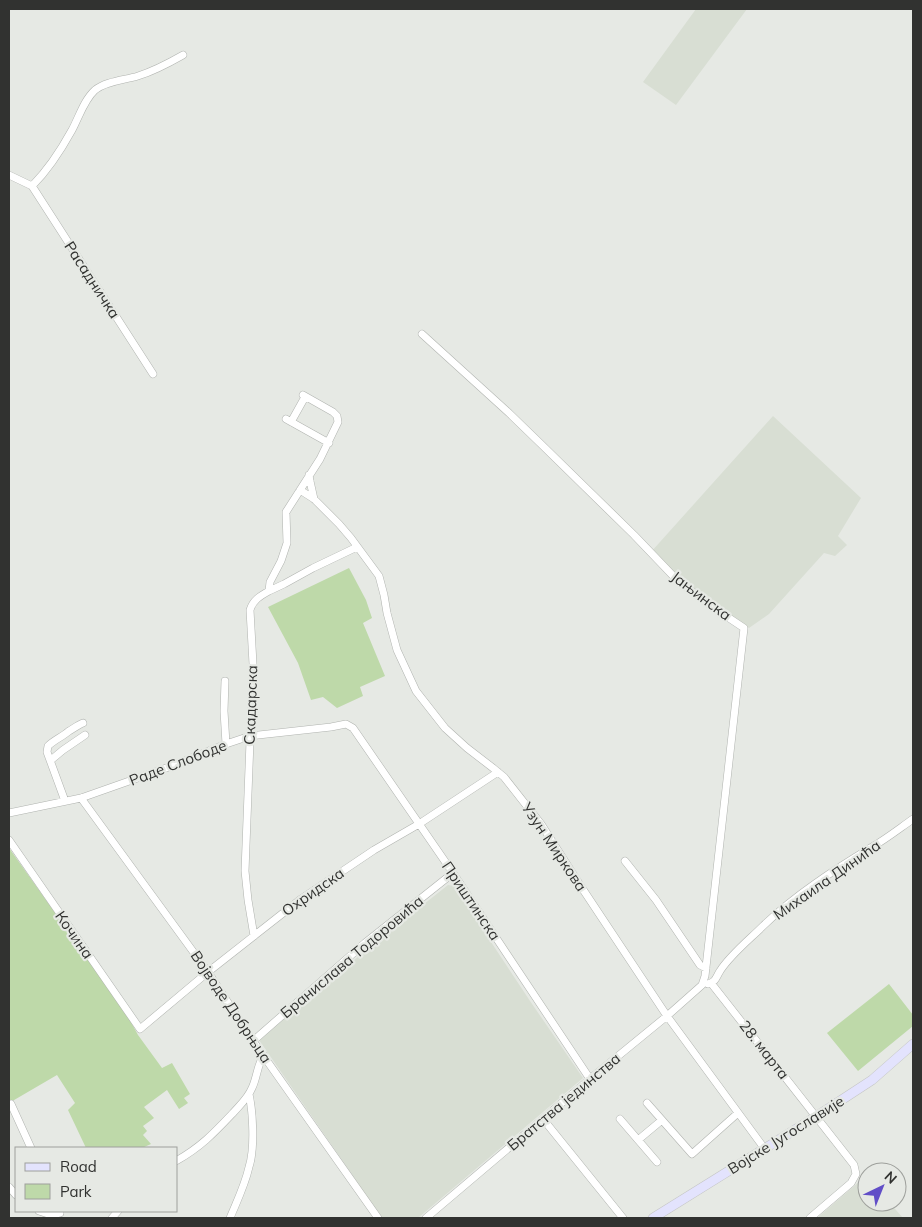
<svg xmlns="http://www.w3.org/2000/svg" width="922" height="1227" font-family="Mulish,sans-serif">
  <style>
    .built { fill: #d8ded3 }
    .green { fill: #bed9a9 }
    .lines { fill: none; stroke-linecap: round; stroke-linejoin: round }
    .minor-casing { stroke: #b0b3af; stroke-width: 8 }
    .major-casing { stroke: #c5c6c5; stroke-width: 10 }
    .minor { stroke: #fff; stroke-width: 7 }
    .major { stroke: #e3e3fd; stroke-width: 9 }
    .labels { text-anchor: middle; stroke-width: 4.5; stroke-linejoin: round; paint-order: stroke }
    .street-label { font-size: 15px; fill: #313230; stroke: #e6e9e4 }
  </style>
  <rect width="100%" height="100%" fill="#e6e9e4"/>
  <path class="built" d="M696,9H747L676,105L643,82Z
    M773,416L861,498L838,536L847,545L835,556L824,553L769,614L749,628L711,604L677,578L651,552Z
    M448,885L454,886L530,1001L583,1078L418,1218H382L259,1040L365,951Z
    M867,1175V1202H889L903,1218H817Z"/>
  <path class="green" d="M349,568L366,600L372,618L363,623L385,676L360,687L363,696L337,708L323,697L311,700L298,663L268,607Z
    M9,848L125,1011L138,1035L162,1068L172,1063L190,1094L184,1098L188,1103L179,1109L167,1090L144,1107L154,1118L143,1126L147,1131L143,1135L151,1144L142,1148H86L68,1110L75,1103L57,1075L9,1103Z
    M889,984L913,1015V1026L858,1071L827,1033Z"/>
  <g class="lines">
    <g class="minor-casing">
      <path id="minor" d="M9,175L32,186C48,170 61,150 72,130C79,117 84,100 95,90C106,81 125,80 138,76C154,71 169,63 183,55
        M32,186L153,374
        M422,334L509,413L542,445L634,535L678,581L711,606L744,628L705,976L702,985
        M286,419L329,443
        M291,422L305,397
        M309,475L310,481L314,499
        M300,490L314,499L339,524L351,538L379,576L384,595L387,613L397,650L416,691L445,728L467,748L493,768L504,777L541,824L580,885L667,1016L764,1148
        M269,591L284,584L313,568L357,547
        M225,681L224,711L226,744
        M51,760L63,750L85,735
        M81,798L208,972L253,1041L378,1218
        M65,801L47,752L48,746C54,740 62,737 69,731C74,728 78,725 83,723
        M9,813L81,798L169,767L226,744L250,736L331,727L346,724L353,728L453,873L590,1079
        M9,840L140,1029L208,972L301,899L374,850L419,824L498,772
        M625,861L656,900L700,965L706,968
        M254,936L248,900L245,871L253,664L250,610C253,600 260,596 269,591L270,582L281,561L287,543L286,512L320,459L338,422L337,416L333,412L303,395
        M711,983L854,1165L856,1174L851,1183L810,1218
        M708,984C716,982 716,977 720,971C730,955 750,939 763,926C795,895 834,870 872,847C886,839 900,828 913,819
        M253,1041L365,943L453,873
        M647,1103L692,1154L738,1113
        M9,1105L11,1104L31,1148
        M543,1119L623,1218
        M620,1119L657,1162
        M638,1140L662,1120
        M176,1161C201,1147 214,1133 233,1113C240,1105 248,1098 252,1088C257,1078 257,1065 264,1055
        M9,1187L16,1195
        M39,1211L51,1215L60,1213
        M112,1218L118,1211
        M230,1218C237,1201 245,1185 249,1167C255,1148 253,1113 249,1094
        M426,1218L590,1079L667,1016L702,985"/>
    </g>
    <g class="major-casing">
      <path id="major" d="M653,1218L817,1116L872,1080L913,1044"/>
    </g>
    <use href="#minor" class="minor"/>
    <use href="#major" class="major"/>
  </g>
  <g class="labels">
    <g class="street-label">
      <text transform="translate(92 280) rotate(57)" y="5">Расадничка</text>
      <text transform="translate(701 596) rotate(37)" y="5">Јањинска</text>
      <text transform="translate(251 705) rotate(-88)" y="5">Скадарска</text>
      <text transform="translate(178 763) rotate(-21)" y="5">Раде Слободе</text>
      <text transform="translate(554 847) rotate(56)" y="5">Узун Миркова</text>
      <text transform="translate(827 880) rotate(-35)" y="5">Михаила Динића</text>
      <text transform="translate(313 892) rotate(-35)" y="5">Охридска</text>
      <text transform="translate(471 901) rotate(56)" y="5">Приштинска</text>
      <text transform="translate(74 935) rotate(55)" y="5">Кочина</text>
      <text transform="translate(352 957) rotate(-40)" y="5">Бранислава Тодоровића</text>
      <text transform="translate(231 1007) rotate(56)" y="5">Војводе Добрњца</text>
      <text transform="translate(764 1050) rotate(52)" y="5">28. марта</text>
      <text transform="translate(564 1102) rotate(-40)" y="5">Братства јединства</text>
      <text transform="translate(786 1135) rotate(-32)" y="5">Војске Југославије</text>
    </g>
  </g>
  <rect width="922" height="1227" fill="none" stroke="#313230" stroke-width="20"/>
  <rect x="15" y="1147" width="162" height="65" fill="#e6e9e4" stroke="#9ea09c"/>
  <rect x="25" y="1163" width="25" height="8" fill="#e3e3fd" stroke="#9ea09c"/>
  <text x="60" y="1172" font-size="15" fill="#313230">Road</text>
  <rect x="25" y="1184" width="25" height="15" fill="#bed9a9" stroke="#9ea09c"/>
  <text x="60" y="1197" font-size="15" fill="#313230">Park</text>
  <g transform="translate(882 1187) rotate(43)"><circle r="24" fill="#e6e9e4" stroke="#9ea09c"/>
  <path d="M0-4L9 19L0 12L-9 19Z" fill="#614ec7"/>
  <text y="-8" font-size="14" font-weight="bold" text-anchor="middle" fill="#313230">N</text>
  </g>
</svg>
